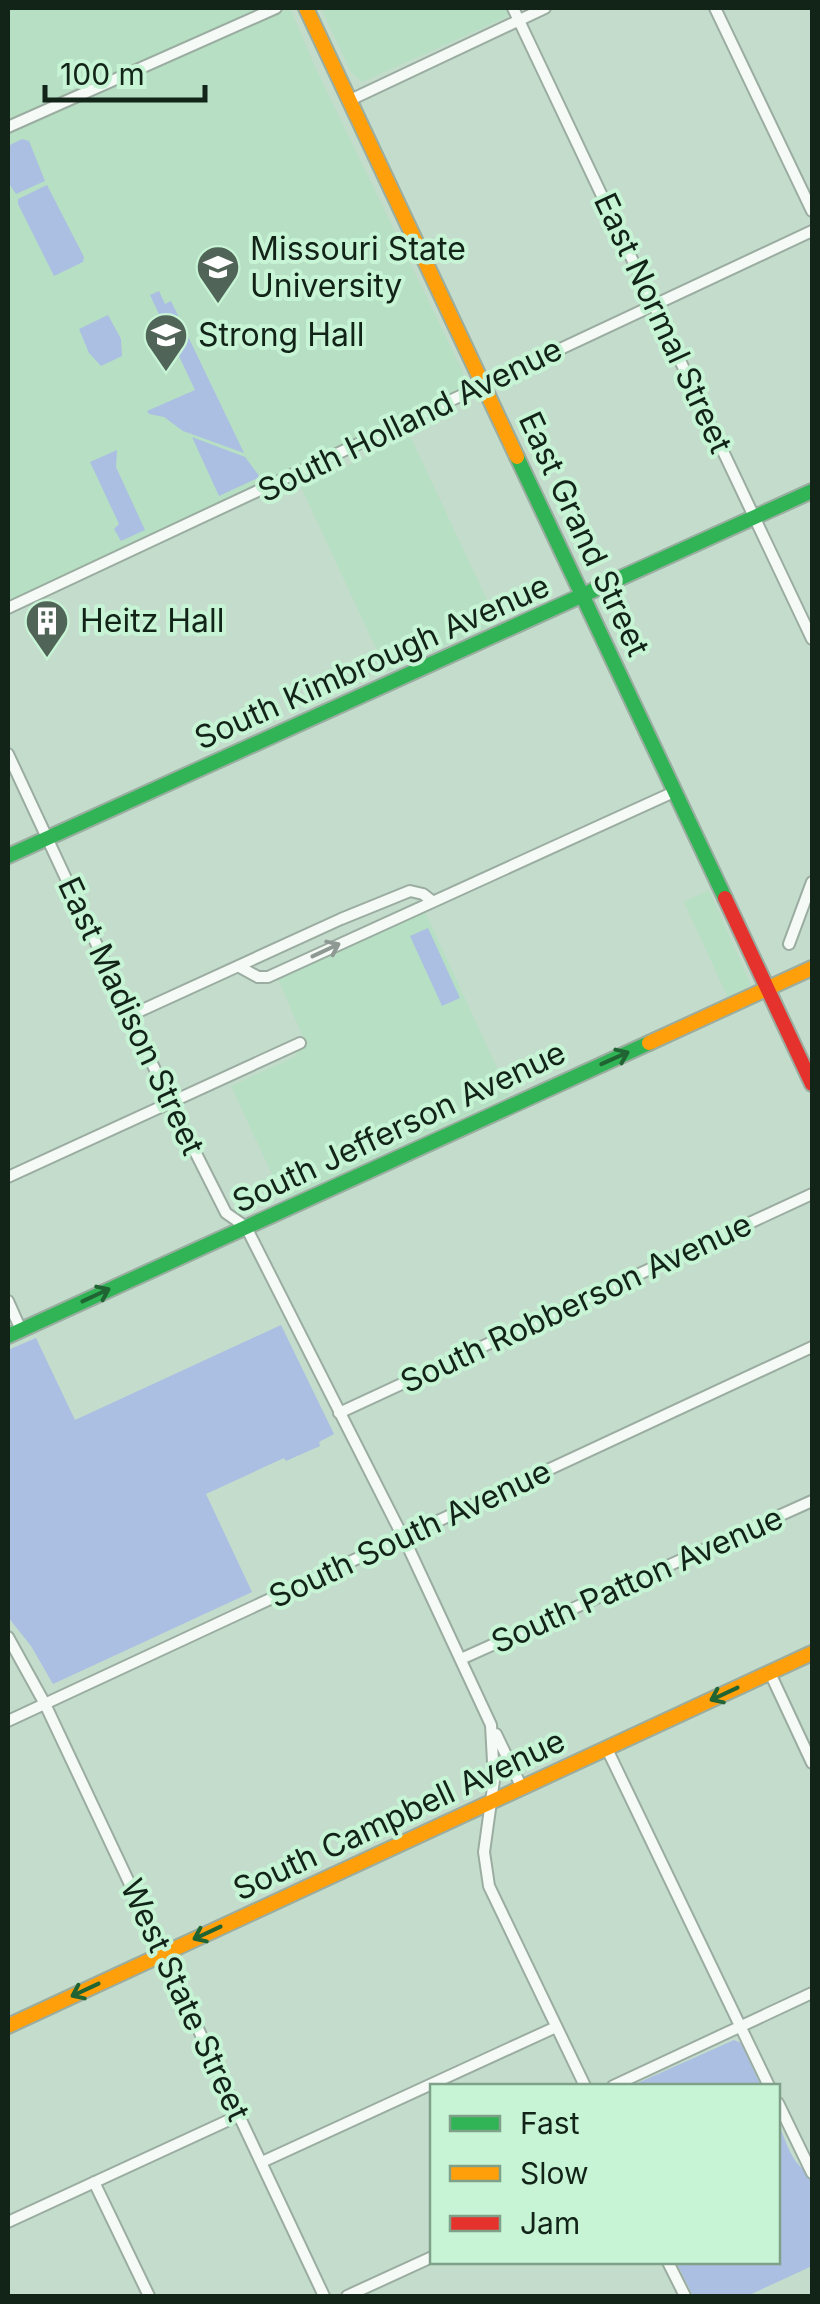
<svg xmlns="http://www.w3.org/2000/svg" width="820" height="2304" font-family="Inter,sans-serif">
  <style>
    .built { fill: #b7dfc4 }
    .green { fill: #abbfe2 }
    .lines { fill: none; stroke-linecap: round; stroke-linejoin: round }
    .street-casing { stroke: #9aada0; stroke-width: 14 }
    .fast-casing { stroke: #9aada0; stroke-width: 18 }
    .slow-casing { stroke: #9aada0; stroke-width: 18 }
    .jam-casing { stroke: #9aada0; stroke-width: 18 }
    .street { stroke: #f6faf7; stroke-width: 10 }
    .fast { stroke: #30b455; stroke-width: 14 }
    .slow { stroke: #ff9f0a; stroke-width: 14 }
    .jam { stroke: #e5322d; stroke-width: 14 }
    .oneway { stroke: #8f9993 }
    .oneway2 { stroke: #206433 }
    .labels { text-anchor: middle; stroke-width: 8; stroke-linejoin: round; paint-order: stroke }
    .poi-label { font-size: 32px; fill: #122318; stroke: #c7f4d5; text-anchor: start }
    .street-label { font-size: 32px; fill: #122318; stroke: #c7f4d5 }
  </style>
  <rect width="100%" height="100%" fill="#c4dccc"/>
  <path class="built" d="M8,8H290L315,67L462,370L466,384L457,392L8,603Z
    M321,8H527L362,82L351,72Z
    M410,436L498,623L387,672L301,487Z
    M709,890L751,985L728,998L684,902Z
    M425,912L510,1096L284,1200L231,1086L295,1057L304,1039L278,979Z"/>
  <path class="green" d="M22,139L29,141L45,181L16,194L8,182V146Z
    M47,185L84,257L83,262L54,276L18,204V199Z
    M159,291L165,304L171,301L244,453L183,431L164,417L149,414L147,411L195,390L150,295Z
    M108,315L121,339L122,356L101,366L89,353L79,329Z
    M192,437L245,457L260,477L219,496Z
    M117,450L116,467L145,530L121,541L114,529L119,524L90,462Z
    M428,928L460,998L442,1006L410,936Z
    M281,1325L334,1434L319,1442L320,1446L286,1461L284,1458L206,1494L252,1592L53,1684L31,1646L8,1617V1350L36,1338L75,1420Z
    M734,2040L741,2043L761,2086H631Z
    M778,2122C786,2141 792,2167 812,2174V2266L747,2296H693L676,2262H778Z"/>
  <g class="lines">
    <g class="street-casing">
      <path id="street" d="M513,8L812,639
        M715,8L812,211
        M348,101L545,8
        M8,127L276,8
        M8,608L812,231
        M8,754L170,1102L226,1213L246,1227L409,1549L491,1725L494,1780L484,1852L489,1886L585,2086
        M789,944L812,882
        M238,966L258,977H268L676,791
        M129,1016L341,919L410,891L423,894L432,901
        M8,1177L300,1043
        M8,1301L21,1330
        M339,1413L812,1194
        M8,1637L45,1704L324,2296
        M461,1659L812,1501
        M770,1673L812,1763
        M8,1721L812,1347
        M496,1734L522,1788
        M607,1749L769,2086
        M613,2086L812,1993
        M778,2103L812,2173
        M262,2162L556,2027
        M94,2182L149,2296
        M8,2222L240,2115
        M668,2262L685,2296
        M347,2296L432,2257"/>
    </g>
    <g class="fast-casing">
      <path id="fast" d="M517,457L725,898
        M8,856L812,491
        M8,1336L649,1043"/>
    </g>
    <g class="slow-casing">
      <path id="slow" d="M306,8L517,457
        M649,1043L812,968
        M8,2026L812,1653"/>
    </g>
    <g class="jam-casing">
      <path id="jam" d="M725,898L812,1084"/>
    </g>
    <use href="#street" class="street"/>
    <use href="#fast" class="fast"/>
    <use href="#slow" class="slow"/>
    <use href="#jam" class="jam"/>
  </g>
  <defs><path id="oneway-shaft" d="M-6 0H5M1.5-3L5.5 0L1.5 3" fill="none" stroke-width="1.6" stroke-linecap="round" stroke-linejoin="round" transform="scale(2.5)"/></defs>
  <use class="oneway" href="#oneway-shaft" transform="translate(326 950) rotate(-25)"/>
  <g class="oneway2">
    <use href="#oneway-shaft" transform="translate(615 1058) rotate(-24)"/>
    <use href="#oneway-shaft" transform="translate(96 1295) rotate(-25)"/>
    <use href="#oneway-shaft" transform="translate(724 1694) rotate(155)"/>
    <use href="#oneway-shaft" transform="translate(207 1933) rotate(155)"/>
    <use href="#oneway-shaft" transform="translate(85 1990) rotate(155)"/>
  </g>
  <defs>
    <g id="university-pin" transform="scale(2.25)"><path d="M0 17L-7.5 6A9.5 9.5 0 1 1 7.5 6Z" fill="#506457" stroke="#c7f4d5"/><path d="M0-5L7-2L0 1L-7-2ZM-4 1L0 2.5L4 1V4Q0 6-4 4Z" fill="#fff"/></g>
    <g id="school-pin" transform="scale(2.25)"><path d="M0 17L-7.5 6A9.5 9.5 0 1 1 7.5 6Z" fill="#506457" stroke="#c7f4d5"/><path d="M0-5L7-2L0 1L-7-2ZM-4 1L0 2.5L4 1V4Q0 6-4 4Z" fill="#fff"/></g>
    <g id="building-pin" transform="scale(2.25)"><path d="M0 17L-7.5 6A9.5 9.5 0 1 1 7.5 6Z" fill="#506457" stroke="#c7f4d5"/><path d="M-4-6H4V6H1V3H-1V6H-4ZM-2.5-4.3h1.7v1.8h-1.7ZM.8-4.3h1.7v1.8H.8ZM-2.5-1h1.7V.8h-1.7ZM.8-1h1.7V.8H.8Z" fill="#fff"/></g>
  </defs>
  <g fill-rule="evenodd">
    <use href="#university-pin" x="218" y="267"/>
    <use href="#school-pin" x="166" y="335"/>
    <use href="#building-pin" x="47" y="621"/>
  </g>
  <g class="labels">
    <g class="poi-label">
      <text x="250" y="260">Missouri State<tspan x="250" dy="37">University</tspan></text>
      <text x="198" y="346">Strong Hall</text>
      <text x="80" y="632">Heitz Hall</text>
    </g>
    <g class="street-label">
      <text transform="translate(663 323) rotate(65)" y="11">East Normal Street</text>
      <text transform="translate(410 420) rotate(-26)" y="11">South Holland Avenue</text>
      <text transform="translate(584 534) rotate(65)" y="11">East Grand Street</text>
      <text transform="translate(372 662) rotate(-24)" y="11">South Kimbrough Avenue</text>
      <text transform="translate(131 1016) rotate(65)" y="11">East Madison Street</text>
      <text transform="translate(399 1127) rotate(-25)" y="11">South Jefferson Avenue</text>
      <text transform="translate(576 1303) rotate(-25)" y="11">South Robberson Avenue</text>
      <text transform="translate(410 1534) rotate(-25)" y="11">South South Avenue</text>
      <text transform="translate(637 1580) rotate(-24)" y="11">South Patton Avenue</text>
      <text transform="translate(399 1815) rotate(-25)" y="11">South Campbell Avenue</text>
      <text transform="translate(185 2000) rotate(65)" y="11">West State Street</text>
    </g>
  </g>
  <rect width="820" height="2304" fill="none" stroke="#122318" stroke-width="20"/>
  <rect x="430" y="2084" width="350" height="180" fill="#c7f4d5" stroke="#7fa089" stroke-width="2.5"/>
  <rect x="450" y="2116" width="50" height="15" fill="#30b455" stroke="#7fa089" stroke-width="2.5"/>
  <text x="520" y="2134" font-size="30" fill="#122318">Fast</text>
  <rect x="450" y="2166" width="50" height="15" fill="#ff9f0a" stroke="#7fa089" stroke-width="2.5"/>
  <text x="520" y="2184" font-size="30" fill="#122318">Slow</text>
  <rect x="450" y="2216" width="50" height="15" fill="#e5322d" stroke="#7fa089" stroke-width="2.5"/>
  <text x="520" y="2234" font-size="30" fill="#122318">Jam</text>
  <path d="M45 85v15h160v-15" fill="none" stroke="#122318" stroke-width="5"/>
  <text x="60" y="85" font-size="30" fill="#122318" stroke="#c7f4d5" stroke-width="8" paint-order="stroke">100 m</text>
</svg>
